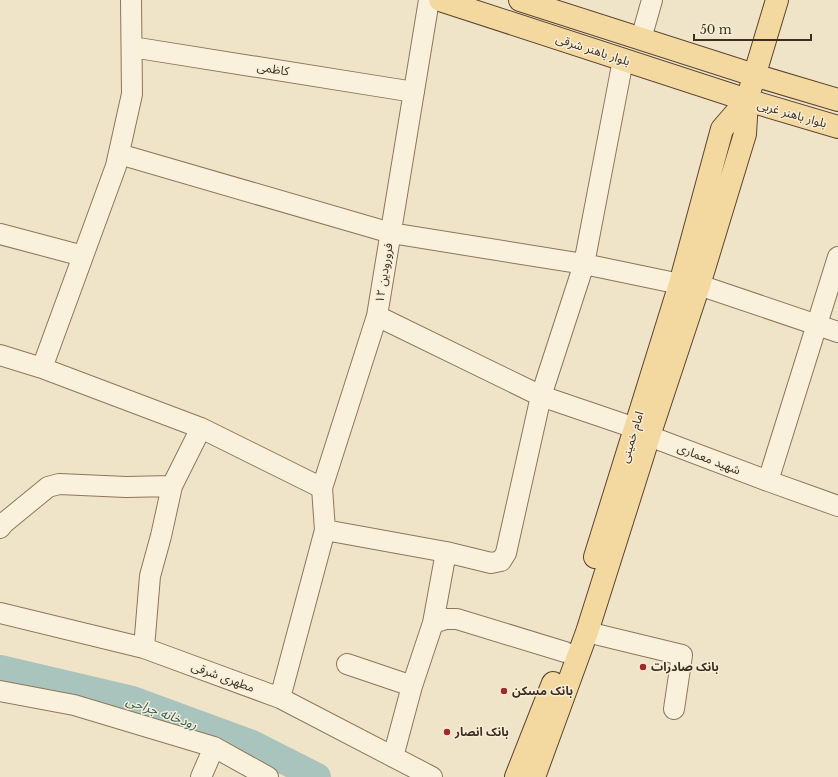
<svg xmlns="http://www.w3.org/2000/svg" width="838" height="777" font-family="'Libre Baskerville','Noto Sans Arabic',serif">
  <style>
    .lines { fill: none; stroke-linecap: round; stroke-linejoin: round }
    .river { stroke: #a9c4bc; stroke-width: 28 }
    .minor-casing { stroke: #8d765c; stroke-width: 22 }
    .major-casing { stroke: #5b4430; stroke-width: 24 }
    .minor { stroke: #faf1dc; stroke-width: 20 }
    .major { stroke: #f3d9a0; stroke-width: 22 }
    .poi-dot { fill: #9e2a2b; stroke: #f7eed8; stroke-width: 1.5 }
    .labels { text-anchor: middle; stroke-width: 3; stroke-linejoin: round; paint-order: stroke }
    .street-label { font-size: 12px; fill: #3d2e20; stroke: #f7eed8 }
    .poi-label { font-size: 12px; font-weight: bold; fill: #3d2e20; stroke: #f7eed8; text-anchor: start }
    .water-label { font-size: 13px; font-style: italic; fill: #2f5d5a; stroke: #f7eed8 }
  </style>
  <rect width="100%" height="100%" fill="#f0e4c8"/>
  <g class="lines">
    <path class="river" d="M0,669L132,700L252,744L317,777"/>
    <g class="minor-casing">
      <path id="minor" d="M131,0L132,94L116,166L42,368L201,428L322,488L325,530L446,552L491,563L501,561L506,553L541,396L584,264L623,60
        M429,0L377,316L541,396L635,428
        M641,39L652,0
        M132,47L414,92
        M119,154L391,233L584,264L680,284
        M0,234L83,256
        M838,257L768,481L838,506
        M699,285L838,332
        M0,355L42,368
        M649,436L768,481
        M322,488L377,316
        M0,528L4,523L48,487L59,484L126,487L172,486
        M0,613L144,648L280,698L432,777
        M433,623L446,552
        M587,632L682,655L674,709
        M144,648L150,576L161,536L172,486L201,428
        M347,664L412,686
        M0,691L74,705L214,747L268,777
        M280,698L325,530
        M393,757L412,686L433,623L446,619H457L565,652
        M201,777L214,747"/>
    </g>
    <g class="major-casing">
      <path id="major" d="M440,0L747,100L838,127
        M520,0L754,75L838,100
        M595,557L680,284L722,129L747,100
        M516,777L553,683
        M534,777L587,632L649,436L699,285L745,134L747,100L777,0"/>
    </g>
    <use href="#minor" class="minor"/>
    <use href="#major" class="major"/>
  </g>
  <g class="poi-dot">
    <circle cx="643" cy="667" r="4"/>
    <circle cx="504" cy="691" r="4"/>
    <circle cx="447" cy="732" r="4"/>
  </g>
  <g class="labels">
    <g class="street-label">
      <text transform="translate(593 50) rotate(18)" y="4">بلوار باهنر شرقی</text>
      <text transform="translate(273 69) rotate(9)" y="4">کاظمی</text>
      <text transform="translate(792 114) rotate(16)" y="4">بلوار باهنر غربی</text>
      <text transform="translate(384 273) rotate(-81)" y="4">۱۲ فرورودین</text>
      <text transform="translate(632 437) rotate(-73)" y="4">امام خمینی</text>
      <text transform="translate(709 459) rotate(21)" y="4">شهید معماری</text>
      <text transform="translate(223 677) rotate(20)" y="4">مطهری شرقی</text>
    </g>
    <g class="poi-label">
      <text x="651" y="671">بانک صادرات</text>
      <text x="512" y="695">بانک مسکن</text>
      <text x="455" y="736">بانک انصار</text>
    </g>
    <g class="water-label">
      <text transform="translate(162 712) rotate(20)" y="5">رودخانه جراحی</text>
    </g>
  </g>
  <path d="M694 34v6h117v-6" fill="none" stroke="#3d2e20" stroke-width="2"/>
  <text x="700" y="34" font-size="12" fill="#3d2e20" stroke="#f7eed8" stroke-width="3" paint-order="stroke">50 m</text>
</svg>
